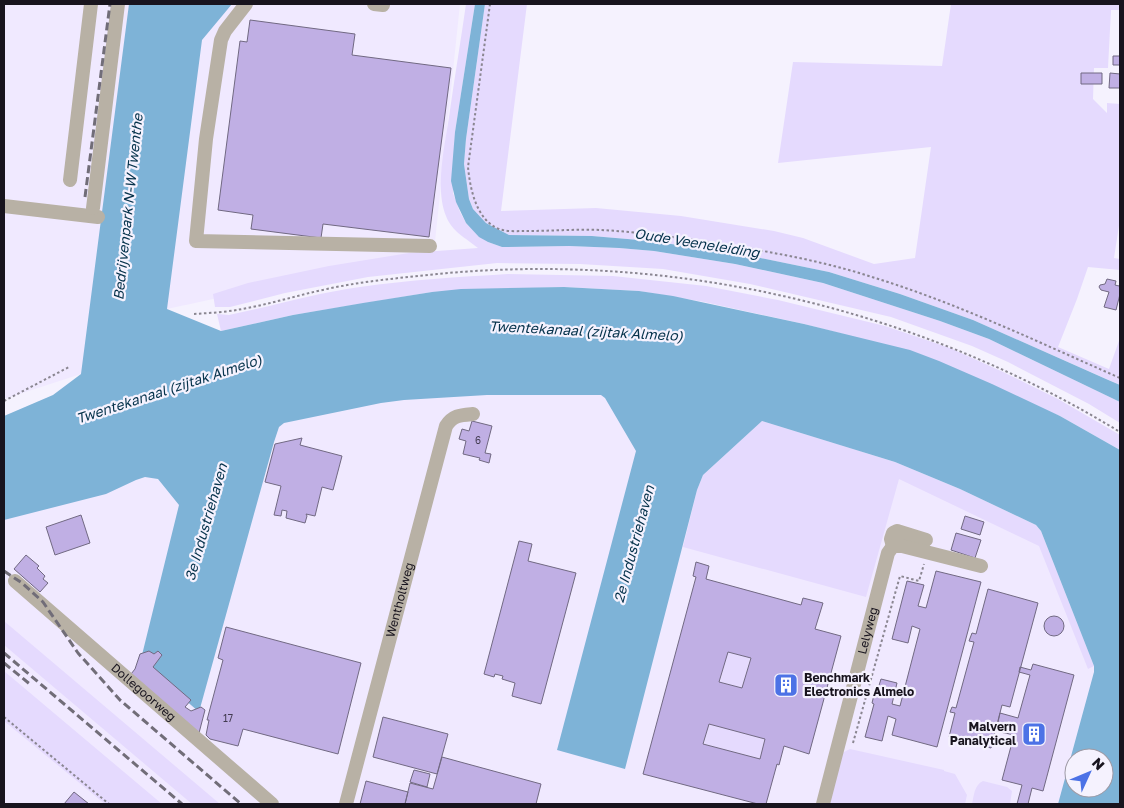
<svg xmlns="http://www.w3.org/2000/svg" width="1124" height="808" font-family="'Golos Text',sans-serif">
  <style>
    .built { fill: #f0e9ff; fill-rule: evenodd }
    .green { fill: #e5dafe }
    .water { fill: #7eb3d7; fill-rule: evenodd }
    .building { fill: #c0afe4; stroke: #716982; fill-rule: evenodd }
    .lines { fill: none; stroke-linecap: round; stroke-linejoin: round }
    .path { stroke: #8a8691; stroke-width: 2; stroke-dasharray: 2.5 2.5; stroke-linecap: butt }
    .minor { stroke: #b8b1a5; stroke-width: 14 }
    .rail { stroke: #716d78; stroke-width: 3; stroke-dasharray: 8 4; stroke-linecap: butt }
    .labels { text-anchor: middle; stroke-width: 4.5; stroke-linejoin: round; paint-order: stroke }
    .number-label { font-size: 10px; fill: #423b50 }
    .street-label { font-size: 12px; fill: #18141e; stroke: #f5f2fe }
    .poi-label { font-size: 12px; font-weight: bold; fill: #18141e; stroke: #f5f2fe; text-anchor: start }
    .water-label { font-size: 14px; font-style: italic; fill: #05324b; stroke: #f5f2fe }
  </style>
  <rect width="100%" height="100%" fill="#f5f2fe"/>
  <path class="built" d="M4,4H460L434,251L167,309L81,374L4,399Z
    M385,380L707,393L862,452L1120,578V804H4V494ZM1074,758H1104V788H1074Z"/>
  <path class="green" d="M466,4H475L455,132L453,193L460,212L466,223L479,236L488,242L502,247L569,246L619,248L654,251L735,264L823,283L940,321L989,339L1120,402V423L1089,404L1008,362L972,346L891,317L750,284L663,269L580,264L497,263L368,277L285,293L230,307H215L213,294L248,283L329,266L409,253L478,248C466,238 452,232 446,216C434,187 446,141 450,110C455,75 461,39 466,4Z
    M485,4H527L501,211L596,208L681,216L774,231L803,238L874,264L915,258L931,147L778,163L793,62L942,66L951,4H1120V10H1111L1108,68H1094L1093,99L1107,113V103L1120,104V219L1114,258L1120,259V270L1088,267L1077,299L1058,347L1109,369L1120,338V385L973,320L900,294L829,272L751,256L651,241L592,236L509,235L486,223L473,209L469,199L464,164L466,139Z
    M508,274L613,276L706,286L778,300L885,326L950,348L1001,371L1058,399L1120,435V450L1060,416L843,334L804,324L704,302L639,291L564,287L432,292L293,315L221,331L217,314L229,315C273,306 316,293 360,287C409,280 458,277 508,274Z
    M762,421L895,462L960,489L1036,525L1041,531L1094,666L1088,669L1039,546L899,479L866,597L683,547L697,490L703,475Z
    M4,621L220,804H192L4,645Z
    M728,652L750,658L742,688L720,682Z
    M4,671L162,804H105L4,721Z
    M709,724L765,739L760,759L704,744Z
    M850,749L944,770V771L955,774L967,795L965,804H827L842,753Z
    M983,781L1007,787L1012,791L1010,804H972C974,796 974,785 983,781Z"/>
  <path class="water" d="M129,4H232L202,40L167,309L221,331L293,315L363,303L432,292L461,289L564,287L639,291L673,296L804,324L910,350L939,361L992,384L1060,416L1120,450V804H1058L1094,672V666L1041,531L1036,525L960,489L895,462L762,421L703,475L697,490L625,769L557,750L636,451L605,398L601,395H487L404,400L381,403L284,423L279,427L274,442L199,712L143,663L142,655L179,505L158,479L145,477L136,480L106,494L4,520V416L53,395L81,374ZM1074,758H1104V788H1074Z
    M475,4H485L466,139L464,164L469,199L473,209L486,223L509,235L592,236L651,241L751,256L829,272L900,294L973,320L1106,379L1120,385V402L989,339L940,321L823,283L735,264L654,251L619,248L569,246L502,247L488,242L479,237L466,223L456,202L451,181L455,132Z"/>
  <path class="building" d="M250,20L355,34L352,55L451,68L429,237L323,224L321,238L251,229L253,215L218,210L240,41L247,42Z
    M1113,56H1120V65H1113Z
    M1081,73H1102V84H1081Z
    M1110,73L1120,74V88H1109Z
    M1107,279L1116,281L1115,285L1119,286L1120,284V294L1116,310L1104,307L1109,292L1101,290L1099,287L1100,285L1105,284Z
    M472,421L492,426L485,453L491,454L489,463L479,460L480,458L463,454L466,441L459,439L462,429L469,431Z
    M302,438L300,445L342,456L333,490L322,487L315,516L306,514L307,516L305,523L286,518L287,511L282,510L281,516L274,515L281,486L265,482L275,444Z
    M81,515L90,543L55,555L46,527Z
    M965,516L984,522L980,535L961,529Z
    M956,533L981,540L975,558L951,550Z
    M519,541L532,544L528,561L576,573L541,704L512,696L515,683L502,679L503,676L495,674L494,677L484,674Z
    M26,555L39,566L37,568L45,576L43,579L48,583L40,592L14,569Z
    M696,562L709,566L706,579L801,605L803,598L823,603L815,629L841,636L809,754L784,746L779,765L777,764L766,804H758L643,774L696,577L693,576ZM728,652L751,658L742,688L719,682ZM709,724L765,739L760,759L703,744Z
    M936,571L981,582L937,747L892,735L896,719L888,716L882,741L865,737L874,704L872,703L874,695H876L881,679L897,683L892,704L900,706L920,629L912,626L908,643L892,639L907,581L924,585L918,606L926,608Z
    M988,589L1038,603L1010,707L1002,705L991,748L949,737L955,713L950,712L952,707L956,708L974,642L969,641L972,633L976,634Z
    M1044 626a10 10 0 1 1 20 0a10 10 0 1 1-20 0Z
    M226,627L361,663L338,754L243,729L238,746L210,739L206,735L209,720H207L223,660L218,658Z
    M149,651L154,654L158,651L162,655L153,667L191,700L185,707L191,711L201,707L205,710L199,733L131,674L135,669L140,654Z
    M1033,664L1074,675L1043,791L1032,788L1028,804H1017L1022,785L1002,780L1014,735L996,731L1000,713L1018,718L1030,675L1019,672L1020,667L1031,670Z
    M383,717L448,734L437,774L373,757Z
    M442,757L541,784L536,804H405L410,783L433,789Z
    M414,770L430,774L427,787L410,782Z
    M366,781L408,792L405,804H360Z
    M74,792L89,804H64Z"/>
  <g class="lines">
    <path class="path" d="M490,4L468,167C470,188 476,220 499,229C507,232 517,231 525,231C550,231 576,229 601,230C641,232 681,238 721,244C771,252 823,261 872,277C957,303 1038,342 1120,378
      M194,314C210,313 227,312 242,309C271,304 298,295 327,289C363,281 400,278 437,274C674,251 917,308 1120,432
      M4,401L69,367
      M4,717L109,804
      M853,743L900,576L919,581L924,564"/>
    <g class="minor">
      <path d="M246,4L225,31L221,40L206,139L196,241L430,246"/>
      <path d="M374,4L383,5"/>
      <path d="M70,180L91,4"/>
      <path d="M4,206L98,217"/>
      <path d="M93,208L118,4"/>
      <path d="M893,546L891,539L893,533L897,531L926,540"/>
      <path id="s1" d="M15,581L272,804"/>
      <path id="s2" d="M346,804L446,426C453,415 461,415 473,414"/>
      <path id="s3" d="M823,804L888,553L893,546H902L981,566"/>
    </g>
    <path class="rail" d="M85,197L110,4
      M4,571L22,583L43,602L78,653L120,700L241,804
      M4,653L182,804
      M4,663L31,685"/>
  </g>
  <defs>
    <g id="building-square" transform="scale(1.25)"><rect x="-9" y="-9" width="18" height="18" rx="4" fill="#4c72e6" stroke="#f5f2fe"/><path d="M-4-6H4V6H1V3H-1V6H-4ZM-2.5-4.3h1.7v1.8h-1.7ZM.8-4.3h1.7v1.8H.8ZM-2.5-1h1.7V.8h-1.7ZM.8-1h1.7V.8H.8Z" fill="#fff"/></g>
  </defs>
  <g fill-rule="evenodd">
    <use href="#building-square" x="786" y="685"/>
    <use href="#building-square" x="1034" y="734"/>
  </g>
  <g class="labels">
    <g class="number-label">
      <text x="478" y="444">6</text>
      <text x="228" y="722">17</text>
    </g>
    <g class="street-label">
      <text dy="4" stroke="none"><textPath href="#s2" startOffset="211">Wentholtweg</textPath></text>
      <text dy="4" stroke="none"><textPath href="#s3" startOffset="179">Lelyweg</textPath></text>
      <text dy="4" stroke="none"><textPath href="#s1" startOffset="170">Dollegoorweg</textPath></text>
    </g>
    <g class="poi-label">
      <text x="804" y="682">Benchmark<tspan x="804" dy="14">Electronics Almelo</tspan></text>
      <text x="1016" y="731" text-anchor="end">Malvern<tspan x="1016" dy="14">Panalytical</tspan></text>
    </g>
    <g class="water-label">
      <text transform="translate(128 207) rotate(-84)" y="5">Bedrijvenpark N-W Twenthe</text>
      <text transform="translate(697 243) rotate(9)" y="5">Oude Veeneleiding</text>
      <text transform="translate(586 331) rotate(3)" y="5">Twentekanaal (zijtak Almelo)</text>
      <text transform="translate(169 389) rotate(-18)" y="5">Twentekanaal (zijtak Almelo)</text>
      <text transform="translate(206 522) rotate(-74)" y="5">3e Industriehaven</text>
      <text transform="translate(634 544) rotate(-75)" y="5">2e Industriehaven</text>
    </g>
  </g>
  <rect width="1124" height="808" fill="none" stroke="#18141e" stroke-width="10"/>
  <g transform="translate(1089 773) rotate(46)"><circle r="24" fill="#f5f2fe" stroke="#9d99a4"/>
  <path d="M0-4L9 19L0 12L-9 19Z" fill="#4c72e6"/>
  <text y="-8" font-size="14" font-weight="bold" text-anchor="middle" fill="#18141e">N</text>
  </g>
</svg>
